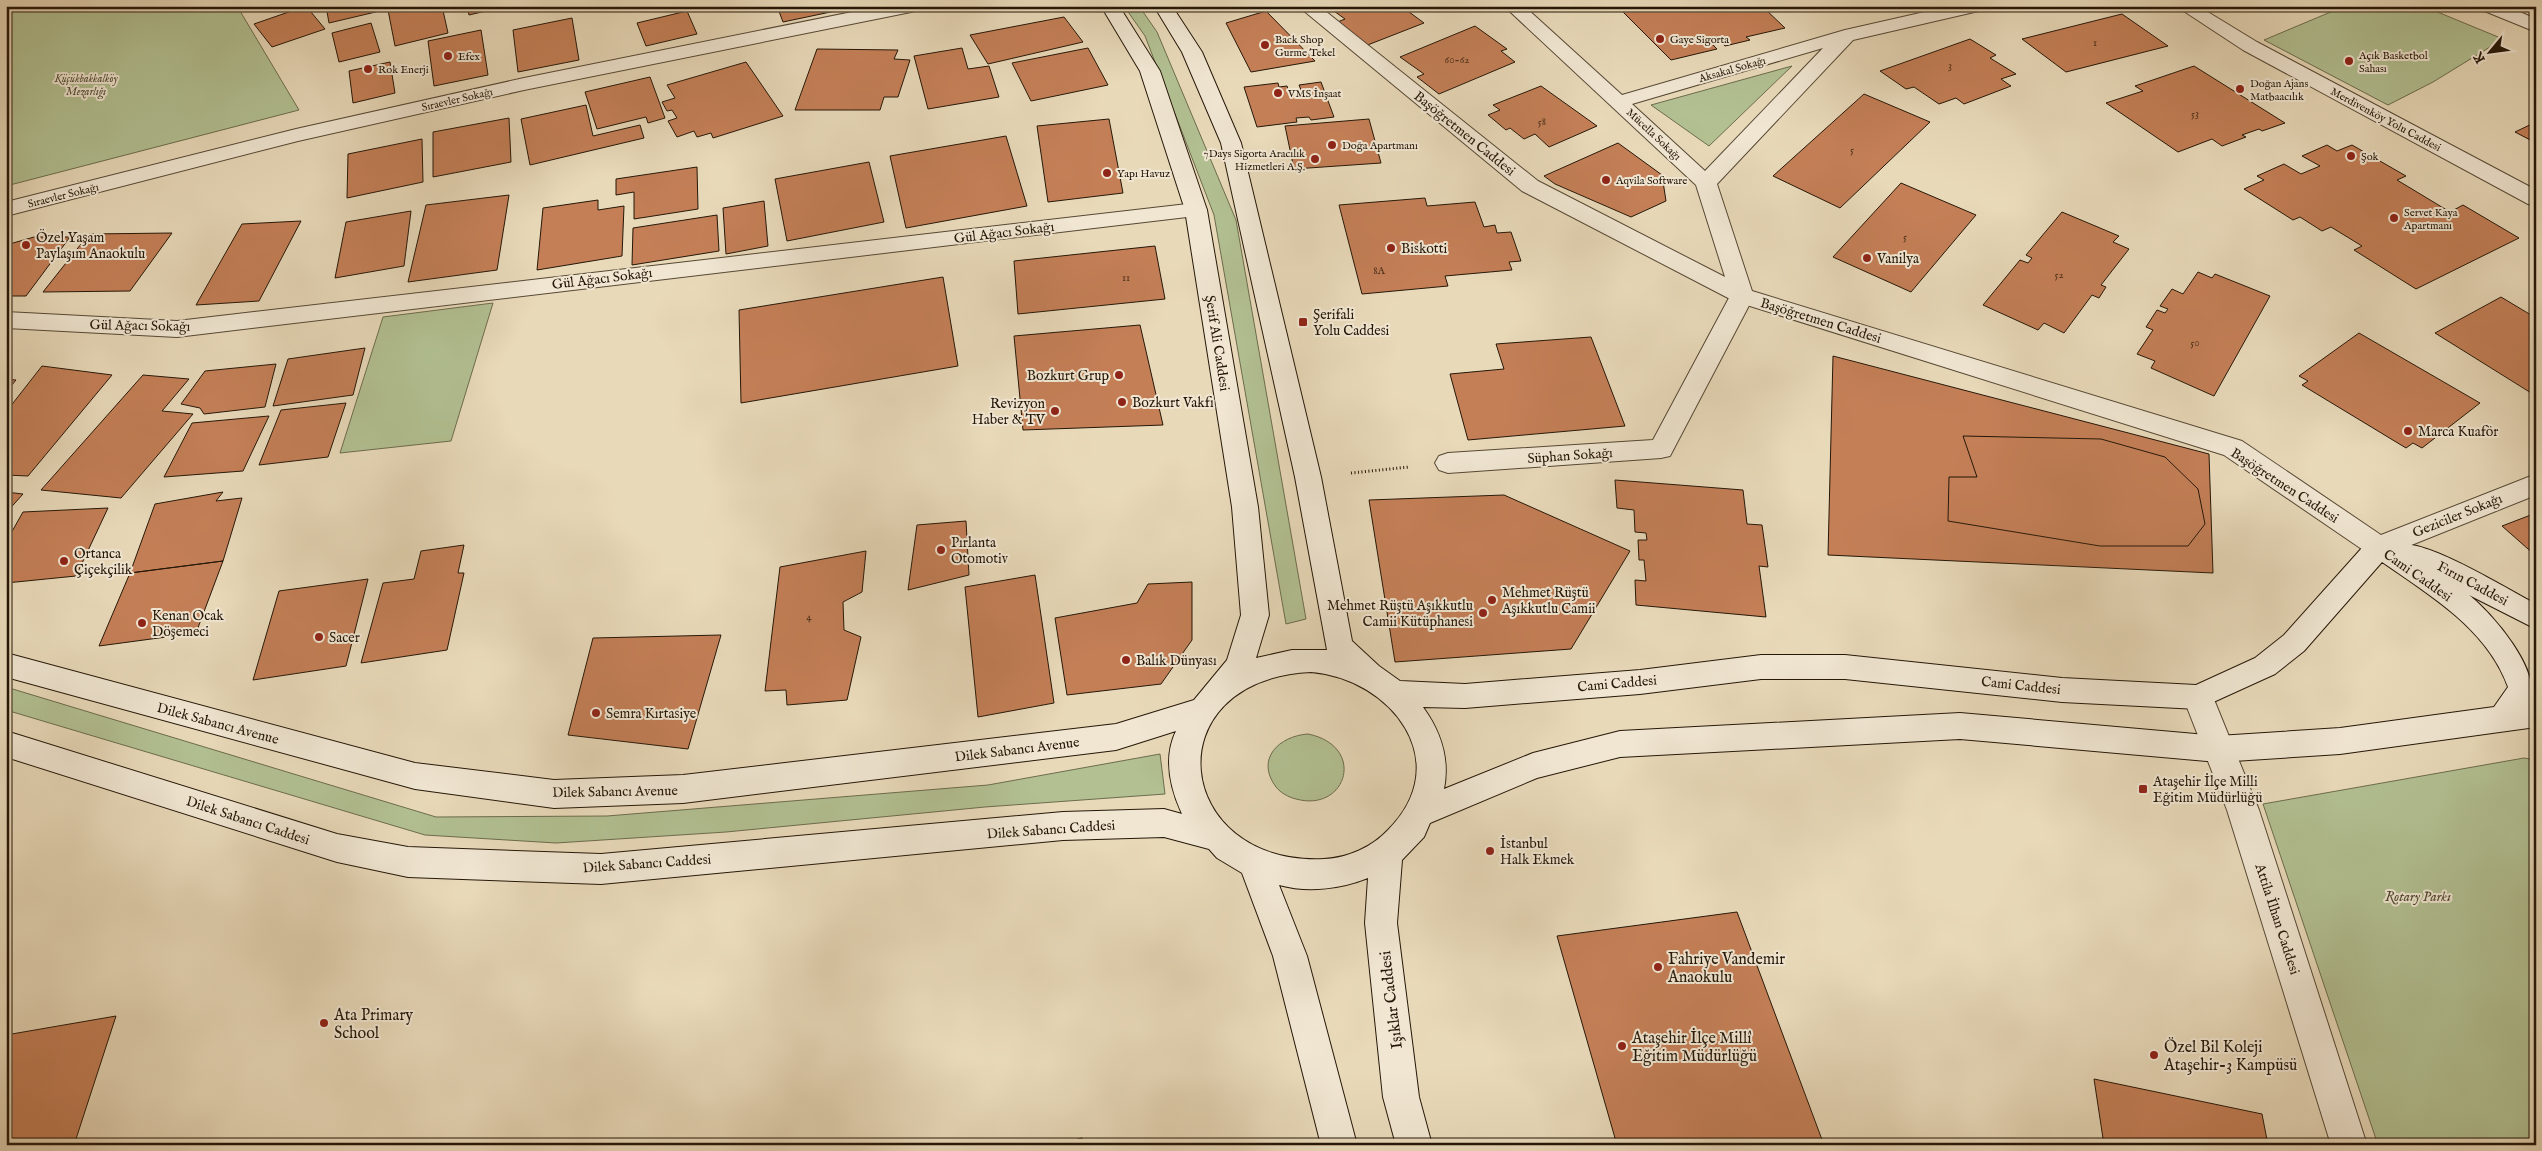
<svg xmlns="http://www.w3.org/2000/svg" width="2542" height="1151" font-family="'IM FELL English',serif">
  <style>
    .green { fill: #b2c092; stroke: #6c6c4d }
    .building { fill: #c47f57; stroke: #251708 }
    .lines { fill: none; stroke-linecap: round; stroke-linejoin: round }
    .lane-casing { stroke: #564834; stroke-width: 2 }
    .street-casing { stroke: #564834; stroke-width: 2 }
    .secondary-casing { stroke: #251708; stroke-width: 2 }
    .path { stroke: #251708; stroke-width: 3; stroke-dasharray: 1 2.5; stroke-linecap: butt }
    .lane { fill: #f0e6d2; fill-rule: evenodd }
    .street { fill: #f0e6d2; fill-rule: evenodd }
    .secondary { fill: #f0e6d2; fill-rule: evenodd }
    .poi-dot { fill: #8f2418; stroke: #f0e6d2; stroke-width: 2 }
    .labels { text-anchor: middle; stroke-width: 4; stroke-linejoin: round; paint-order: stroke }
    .far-poi-label { font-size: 11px; fill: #251708; stroke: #f0e6d2; text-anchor: start }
    .number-label { font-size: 11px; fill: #4d311c }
    .far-street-label { font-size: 11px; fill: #251708; stroke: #f0e6d2 }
    .far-park-label { font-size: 11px; font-style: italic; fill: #4f4a31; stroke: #f0e6d2 }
    .street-label { font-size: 14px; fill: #251708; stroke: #f0e6d2 }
    .poi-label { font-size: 14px; fill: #251708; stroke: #f0e6d2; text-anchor: start }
    .park-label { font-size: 14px; font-style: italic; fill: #4f4a31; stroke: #f0e6d2 }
    .near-poi-label { font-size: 16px; fill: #251708; stroke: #f0e6d2; text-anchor: start }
    .near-street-label { font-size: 16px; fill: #251708; stroke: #f0e6d2 }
  </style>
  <rect width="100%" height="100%" fill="#e8d9b9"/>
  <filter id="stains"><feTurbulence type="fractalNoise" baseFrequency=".004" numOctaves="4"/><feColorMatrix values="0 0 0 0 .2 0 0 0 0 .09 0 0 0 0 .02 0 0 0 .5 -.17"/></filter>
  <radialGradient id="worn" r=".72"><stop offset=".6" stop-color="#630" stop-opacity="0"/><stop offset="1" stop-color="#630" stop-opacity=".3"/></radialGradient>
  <path class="green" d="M6,6H237L299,110L6,186Z
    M1124,6H1139L1157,32L1236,220L1306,619L1286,624L1214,215L1145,36Z
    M2345,6H2423L2503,39L2433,82L2388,105L2264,40Z
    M1792,66L1709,146L1651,105Z
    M493,303L451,441L340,453L383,317Z
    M6,687L436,817L607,816L988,785L1160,754L1165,794L985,807L726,832L556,843L425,835L6,710Z
    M1308,734C1367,746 1347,813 1296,799C1288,797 1281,793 1276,787C1255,759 1279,736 1308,734Z
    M2524,758L2536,760V1145H2378L2263,804Z"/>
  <path class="building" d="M306,6L325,29L272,47L254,24Z
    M326,6H383L384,10L329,23Z
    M406,6H442L448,33L395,46L388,10Z
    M467,6H507L469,15Z
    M777,6H859L783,22Z
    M1327,6H1401L1424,23L1365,46L1335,23L1345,19Z
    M1762,6L1785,28L1746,37L1750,40L1725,46L1722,43L1713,45L1717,49L1671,60L1618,7Z
    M687,11L697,34L646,46L637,23Z
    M1266,11L1315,61L1251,72L1226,23Z
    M2122,14L2168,46L2066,72L2022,39Z
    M1064,17L1083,42L988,64L970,35Z
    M572,18L579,60L518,72L513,30Z
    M371,23L380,52L339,62L332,33Z
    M1475,26L1507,49L1501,51L1515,62L1439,94L1417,77L1424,74L1400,57Z
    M481,30L488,75L434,86L428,41Z
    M1970,39L1996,55L1990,58L2016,74L2001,79L2011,86L1964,104L1956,98L1939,104L1914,87L1906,89L1880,71Z
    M962,48L968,69L989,66L999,97L928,109L914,56Z
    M1088,48L1108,85L1031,101L1012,63Z
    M817,49L898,50L894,59L910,60L898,97H884L880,110H795Z
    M390,62L395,93L353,103L349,71Z
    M746,62L783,116L713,138L711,133L697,137L694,131L677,137L668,121L677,118L672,110L667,111L662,102L675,98L667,85Z
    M2194,66L2285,123L2262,131L2259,129L2242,135L2246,137L2222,146L2212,139L2178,152L2106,103L2143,91L2135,86Z
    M650,77L665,118L648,123L646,117L597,129L585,92Z
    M1321,82L1334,117L1311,120L1309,117L1296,118L1297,122L1257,127L1244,87L1278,83L1279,87L1287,86L1289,92L1301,90L1299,85Z
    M1541,86L1597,126L1549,147L1535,134L1524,139L1510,128L1506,130L1488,115L1500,110L1493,105Z
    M1864,94L1930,122L1840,208L1773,176Z
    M586,105L593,136L640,125L644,138L530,165L521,119Z
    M509,118L511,162L433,177V132Z
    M1109,119L1123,193L1048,202L1037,126Z
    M1369,119L1381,163L1294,169L1285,126Z
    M2536,122V143L2515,132Z
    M1006,136L1027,206L906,228L890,156Z
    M422,139L423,182L347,198L348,154Z
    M1618,143L1662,175L1666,201L1631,217L1555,184L1544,176Z
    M2327,145L2337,151L2352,145L2406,176L2397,180L2450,212L2463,205L2519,238L2416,289L2354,250L2362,246L2331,227L2322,231L2300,217L2293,220L2244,189L2264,180L2257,176L2284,164L2301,174L2320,166L2302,156Z
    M869,162L884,222L787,241L775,179Z
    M697,167L698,209L634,219V192L616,195V179Z
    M1901,183L1976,215L1911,292L1833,257Z
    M509,195L497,270L408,282L426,205Z
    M1425,198L1427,206L1475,202L1484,227L1495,225L1497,233L1511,232L1521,261L1509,262L1512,270L1445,276L1448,286L1362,294L1339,205Z
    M598,200V210L624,206L622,256L537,270L543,208Z
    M764,201L768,246L726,254L723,208Z
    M411,211L404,266L335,278L346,222Z
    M2062,212L2119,236L2113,242L2129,249L2101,285L2106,287L2099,298L2092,295L2064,333L2044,323L2038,330L1983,305L2020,260L2028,263L2032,258L2026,255Z
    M717,215L719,251L632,265L633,228Z
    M301,221L259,301L196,305L242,224Z
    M172,233L130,291L43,292L89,234Z
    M34,237H70L26,296H6V245Z
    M1155,246L1165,299L1018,314L1014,261Z
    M2198,272L2212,278L2215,274L2270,296L2214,396L2151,368L2155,361L2137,354L2153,330L2146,327L2157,310L2165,313L2168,309L2160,306L2172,289L2183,294Z
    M943,277L958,366L741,403L739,310Z
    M2501,297L2536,318V396L2435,333Z
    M1140,325L1163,425L1023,430L1014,336Z
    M2359,333L2480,403L2422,448L2413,443L2406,448L2302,385L2308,381L2299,376Z
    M1591,337L1625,426L1468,440L1450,374L1504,369L1496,344Z
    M365,348L353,395L273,406L288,359Z
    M1833,356L2209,454L2213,573L1828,555Z
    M276,364L265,407L204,414L200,408L181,404L205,371Z
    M42,366L112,375L28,476L6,475V412Z
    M143,375L189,379L162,411L193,414L121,498L41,490Z
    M6,379L16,380L6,392Z
    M346,403L328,457L259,465L281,410Z
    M269,416L243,471L164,477L192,423Z
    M1963,436L2101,439L2165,457L2198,489L2205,524L2188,546H2100L1948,521L1949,477H1977Z
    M1615,480L1743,490L1747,524L1762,525L1768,567L1759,566L1766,617L1636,605L1635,580L1646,581L1644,560H1639L1638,540H1647L1646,533L1635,532L1634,510L1617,508Z
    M6,492L23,494L6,513Z
    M223,492L216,501L242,498L223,561L130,573L155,504Z
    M1504,495L1630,551L1571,649L1395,662L1369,500Z
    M108,508L76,576L6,583V542L23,512Z
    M2536,513V556L2502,526Z
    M966,521L969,575L908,590L917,525Z
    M464,545L458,573H464L447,650L361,663L383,583L414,579L421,551Z
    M866,551L862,592L843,602L844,630L861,637L847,700L787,705L786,690L765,691L780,567Z
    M223,561L196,633L99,646L130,573Z
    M1035,575L1054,703L978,717L965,587Z
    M368,579L346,666L253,680L279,591Z
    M1192,582V640L1161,684L1067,695L1055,618L1137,603L1148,584Z
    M721,635L688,749L568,735L593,638Z
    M1737,912L1824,1145H1617L1557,936Z
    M116,1016L74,1145H6V1035Z
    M2094,1079L2262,1114L2268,1145H2104Z
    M1082,1138L1083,1145H1054Z"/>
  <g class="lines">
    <g class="lane-casing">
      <path id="lane" d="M1742,288L1750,291L1754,296L1670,456L1661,458L1448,473L1439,470L1435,463L1439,456L1448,453L1653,440L1730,296L1734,291Z"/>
    </g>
    <g class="street-casing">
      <path id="street" d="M882,6H920L918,10L911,12L524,90L298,141L6,216V202L296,129L524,78Z
        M1298,6H1319L1538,181L1725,277L1696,185L1504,6H1524L1622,95L1845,30L1951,6H1985L1983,10L1853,40L1717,184L1752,291L2242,441L2381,535L2536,474V495L2389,554L2379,557L2369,554L2224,455L1734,301L1522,191ZM1823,48L1705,171L1632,104Z
        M2176,6H2198L2257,42L2536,190V206L2528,204L2243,50Z
        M2480,6H2506L2536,19V32L2482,10Z
        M1196,203L1204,205L1207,210L1204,215L177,337L6,328V312L177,321Z
        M2198,685L2208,688L2213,697L2259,810L2367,1145H2331L2227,810L2183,697L2188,688Z"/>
    </g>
    <g class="secondary-casing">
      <path id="secondary" d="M1101,6H1119L1160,71L1207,210L1258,507L1269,615L1256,658L1292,650H1327L1295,477L1221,143L1182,52L1154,6H1172L1202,52L1241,143L1321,477L1352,641L1379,666L1400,681L1465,684L1640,670L1761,655H1845L2062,678L2196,685L2255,658L2284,635L2369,540L2379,537L2398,545C2424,537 2509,590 2536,604V629L2469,595C2492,613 2542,671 2530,702L2536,701V727L2340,754L2218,762L1960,739L1620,757L1537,778L1430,823L1424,837L1402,860L1397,923L1419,1097L1432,1145H1396L1383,1097L1365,923L1368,878C1340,889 1308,893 1279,885L1307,956L1357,1145H1321L1273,956L1242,873L1217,858L1209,849L1164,837L1063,840L601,884L408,877L337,862L6,757V731L337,834L408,847L601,854L1063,812L1164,809L1182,814C1170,788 1163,758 1176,731L1116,750L683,803L554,808L415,789L6,677V653L415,763L554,780L683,775L1116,724L1194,700L1227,660L1241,615L1232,507L1185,210L1140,71ZM2382,562C2431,596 2487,629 2508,687L2494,707L2340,728L2218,736L1960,713L1620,731L1533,753L1444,789C1450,758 1441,732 1423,707L1465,708L1640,694L1761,679H1845L2062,702L2198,709L2275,674L2304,651ZM1311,672C1392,679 1456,762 1388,830C1372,847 1348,858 1324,859C1173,866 1151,680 1311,672Z"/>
    </g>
    <path class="path" d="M1351,473L1409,467"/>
    <use href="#lane" class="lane"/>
    <use href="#street" class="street"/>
    <use href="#secondary" class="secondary"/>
  </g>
  <g class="poi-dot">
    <circle cx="1660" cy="39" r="5"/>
    <circle cx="1265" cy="45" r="5"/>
    <circle cx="448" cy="56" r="5"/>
    <circle cx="2349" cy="61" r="5"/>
    <circle cx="368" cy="69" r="5"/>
    <circle cx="2240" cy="89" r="5"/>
    <circle cx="1278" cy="93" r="5"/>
    <circle cx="1332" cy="145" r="5"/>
    <circle cx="2351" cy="156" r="5"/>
    <circle cx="1315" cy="159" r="5"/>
    <circle cx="1107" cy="173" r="5"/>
    <circle cx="1606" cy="180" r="5"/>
    <circle cx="2394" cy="218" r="5"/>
    <circle cx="26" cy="245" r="5"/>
    <circle cx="1391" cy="248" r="5"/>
    <circle cx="1867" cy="258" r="5"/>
    <rect x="1298" y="317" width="10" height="10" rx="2.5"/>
    <circle cx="1119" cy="375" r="5"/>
    <circle cx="1122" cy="402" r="5"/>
    <circle cx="1055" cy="411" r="5"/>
    <circle cx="2408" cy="431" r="5"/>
    <circle cx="941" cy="550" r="5"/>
    <circle cx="64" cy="561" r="5"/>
    <circle cx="1492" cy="600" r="5"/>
    <circle cx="1483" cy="613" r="5"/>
    <circle cx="142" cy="623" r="5"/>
    <circle cx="319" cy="637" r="5"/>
    <circle cx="1126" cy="660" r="5"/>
    <circle cx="596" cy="713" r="5"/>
    <rect x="2138" y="784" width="10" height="10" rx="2.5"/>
    <circle cx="1490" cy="851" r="5"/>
    <circle cx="1658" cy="967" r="5"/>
    <circle cx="324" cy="1023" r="5"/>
    <circle cx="1622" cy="1046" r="5"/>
    <circle cx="2154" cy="1055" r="5"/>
  </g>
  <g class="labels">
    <g class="far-poi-label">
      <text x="1275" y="43">Back Shop<tspan x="1275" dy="13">Gurme Tekel</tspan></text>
      <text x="1670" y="43">Gaye Sigorta</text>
      <text x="2359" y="59">Açık Basketbol<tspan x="2359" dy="13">Sahası</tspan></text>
      <text x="458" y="60">Efex</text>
      <text x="378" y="73">Rok Enerji</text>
      <text x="2250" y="87">Doğan Ajans<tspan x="2250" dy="13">Matbaacılık</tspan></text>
      <text x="1288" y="97">VMS İnşaat</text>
      <text x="1342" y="149">Doğa Apartmanı</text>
      <text x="1305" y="157" text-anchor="end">7Days Sigorta Aracılık<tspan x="1305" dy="13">Hizmetleri A.Ş.</tspan></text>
      <text x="2361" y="160">Şok</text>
      <text x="1117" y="177">Yapı Havuz</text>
      <text x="1616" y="184">Aqvila Software</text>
      <text x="2404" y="216">Servet Kaya<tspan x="2404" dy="13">Apartmanı</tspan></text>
    </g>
    <g class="number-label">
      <text x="2095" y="46">1</text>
      <text x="1457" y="63">60-62</text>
      <text x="1950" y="69">3</text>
      <text x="2195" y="117">53</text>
      <text x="1542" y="125">58</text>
      <text x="1852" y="153">5</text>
      <text x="1905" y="240">5</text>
      <text x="1379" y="274">8A</text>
      <text x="2059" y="278">52</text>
      <text x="1126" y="281">11</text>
      <text x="2195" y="346">50</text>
      <text x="809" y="620">4</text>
    </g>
    <g class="far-street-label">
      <text transform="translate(1732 69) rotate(-16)" y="4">Aksakal Sokağı</text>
      <text transform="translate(457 99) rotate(-13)" y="4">Sıraevler Sokağı</text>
      <text transform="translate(2386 119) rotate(28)" y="4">Merdivenköy Yolu Caddesi</text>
      <text transform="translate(1654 134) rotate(43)" y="4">Mücella Sokağı</text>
      <text transform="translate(63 195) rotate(-14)" y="4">Sıraevler Sokağı</text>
    </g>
    <g class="far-park-label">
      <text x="86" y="82">Küçükbakkalköy<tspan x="86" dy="13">Mezarlığı</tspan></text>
    </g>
    <g class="street-label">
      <text transform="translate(1465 133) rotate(39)" y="5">Başöğretmen Caddesi</text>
      <text transform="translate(1004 232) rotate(-7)" y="5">Gül Ağacı Sokağı</text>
      <text transform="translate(602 278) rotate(-7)" y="5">Gül Ağacı Sokağı</text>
      <text transform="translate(1821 320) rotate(17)" y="5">Başöğretmen Caddesi</text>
      <text transform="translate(140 325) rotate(1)" y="5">Gül Ağacı Sokağı</text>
      <text transform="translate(1218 343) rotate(81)" y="5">Şerif Ali Caddesi</text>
      <text transform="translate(1570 455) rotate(-4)" y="5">Süphan Sokağı</text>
      <text transform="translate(2285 485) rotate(33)" y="5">Başöğretmen Caddesi</text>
      <text transform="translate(2457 515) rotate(-22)" y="5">Geziciler Sokağı</text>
      <text transform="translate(2418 575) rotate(35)" y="5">Cami Caddesi</text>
      <text transform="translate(2473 583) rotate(28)" y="5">Fırın Caddesi</text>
      <text transform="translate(1617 683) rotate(-5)" y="5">Cami Caddesi</text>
      <text transform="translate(2021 685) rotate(6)" y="5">Cami Caddesi</text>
      <text transform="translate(218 723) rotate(15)" y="5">Dilek Sabancı Avenue</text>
      <text transform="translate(1017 749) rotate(-7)" y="5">Dilek Sabancı Avenue</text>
      <text transform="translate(615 791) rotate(-1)" y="5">Dilek Sabancı Avenue</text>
      <text transform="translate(248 820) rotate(18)" y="5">Dilek Sabancı Caddesi</text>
      <text transform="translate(1051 829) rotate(-4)" y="5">Dilek Sabancı Caddesi</text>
      <text transform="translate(647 863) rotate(-4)" y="5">Dilek Sabancı Caddesi</text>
      <text transform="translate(2278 919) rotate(72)" y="5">Attila İlhan Caddesi</text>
    </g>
    <g class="poi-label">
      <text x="36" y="242">Özel Yaşam<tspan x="36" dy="16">Paylaşım Anaokulu</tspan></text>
      <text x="1401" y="253">Biskotti</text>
      <text x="1877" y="263">Vanilya</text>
      <text x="1313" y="319">Şerifali<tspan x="1313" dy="16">Yolu Caddesi</tspan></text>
      <text x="1109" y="380" text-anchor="end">Bozkurt Grup</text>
      <text x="1132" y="407">Bozkurt Vakfı</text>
      <text x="1045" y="408" text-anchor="end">Revizyon<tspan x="1045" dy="16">Haber &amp; TV</tspan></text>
      <text x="2418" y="436">Marca Kuaför</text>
      <text x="951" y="547">Pırlanta<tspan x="951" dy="16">Otomotiv</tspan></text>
      <text x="74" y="558">Ortanca<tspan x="74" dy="16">Çiçekçilik</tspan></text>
      <text x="1502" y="597">Mehmet Rüştü<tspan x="1502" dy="16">Aşıkkutlu Camii</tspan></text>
      <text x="1473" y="610" text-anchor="end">Mehmet Rüştü Aşıkkutlu<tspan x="1473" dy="16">Camii Kütüphanesi</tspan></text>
      <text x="152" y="620">Kenan Ocak<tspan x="152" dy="16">Döşemeci</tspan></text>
      <text x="329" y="642">Sacer</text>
      <text x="1136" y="665">Balık Dünyası</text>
      <text x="606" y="718">Semra Kırtasiye</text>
      <text x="2153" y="786">Ataşehir İlçe Milli<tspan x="2153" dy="16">Eğitim Müdürlüğü</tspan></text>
      <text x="1500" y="848">İstanbul<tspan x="1500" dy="16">Halk Ekmek</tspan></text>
    </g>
    <g class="park-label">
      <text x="2418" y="901">Rotary Parkı</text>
    </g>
    <g class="near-poi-label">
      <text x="1668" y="964">Fahriye Vandemir<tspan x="1668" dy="18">Anaokulu</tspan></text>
      <text x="334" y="1020">Ata Primary<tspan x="334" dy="18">School</tspan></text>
      <text x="1632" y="1043">Ataşehir İlçe Millî<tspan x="1632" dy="18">Eğitim Müdürlüğü</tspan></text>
      <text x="2164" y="1052">Özel Bil Koleji<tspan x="2164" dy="18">Ataşehir-3 Kampüsü</tspan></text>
    </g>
    <g class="near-street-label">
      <text transform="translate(1390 1000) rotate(-97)" y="6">Işıklar Caddesi</text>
    </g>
  </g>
  <rect width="2542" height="1151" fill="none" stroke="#e8d9b9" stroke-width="25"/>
  <rect x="8" y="8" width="2527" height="1136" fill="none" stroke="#251708" stroke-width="2.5"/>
  <rect x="12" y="12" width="2517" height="1126" fill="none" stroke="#251708"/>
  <g transform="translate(2490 52) rotate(241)" stroke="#f0e6d2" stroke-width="4" paint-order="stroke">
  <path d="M0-4L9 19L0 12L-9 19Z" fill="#251708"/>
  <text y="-8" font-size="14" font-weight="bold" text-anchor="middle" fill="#251708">K</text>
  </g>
  <rect width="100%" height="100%" filter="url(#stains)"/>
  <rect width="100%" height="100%" fill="url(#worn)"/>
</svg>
